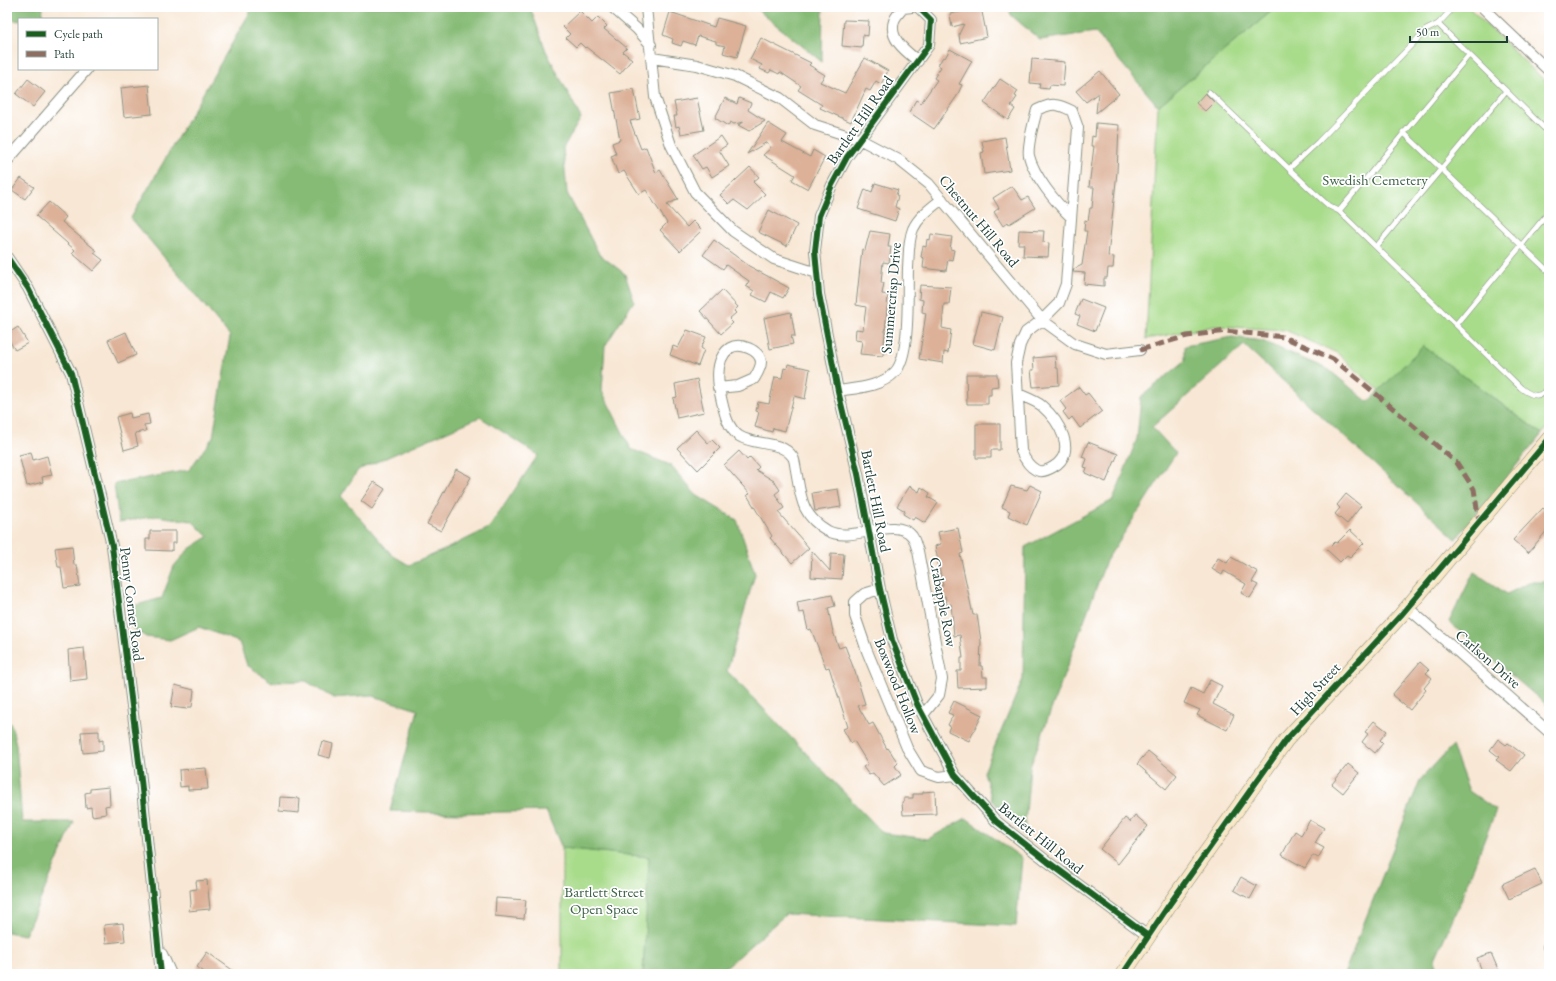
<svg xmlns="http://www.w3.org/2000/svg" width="1556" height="981" font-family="'EB Garamond',serif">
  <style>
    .green { fill: #a8db8a; stroke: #648c5f }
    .forest { fill: #86bb76; stroke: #527c55; fill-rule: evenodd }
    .building { fill: #dcb198 }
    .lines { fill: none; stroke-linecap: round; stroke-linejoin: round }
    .lane-casing { stroke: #8c9284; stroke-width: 6 }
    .street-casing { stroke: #8c9284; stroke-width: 12 }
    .secondary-casing { stroke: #8c9284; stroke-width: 16 }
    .lane { stroke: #fff; stroke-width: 5 }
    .street { stroke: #fff; stroke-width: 10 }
    .secondary { stroke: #fae7c3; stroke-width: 15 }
    .quiet { stroke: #8d6e63; stroke-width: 5; stroke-dasharray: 10 5; stroke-linecap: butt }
    .cycleway-casing { stroke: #fff; stroke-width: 8 }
    .cycleway { stroke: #1b5e20; stroke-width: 6 }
    .labels { text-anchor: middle; stroke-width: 3.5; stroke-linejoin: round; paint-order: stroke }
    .street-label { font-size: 15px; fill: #1f3d34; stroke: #fff }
    .park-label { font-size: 15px; fill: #41644a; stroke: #fff }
  </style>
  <rect width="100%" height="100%" fill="#fff"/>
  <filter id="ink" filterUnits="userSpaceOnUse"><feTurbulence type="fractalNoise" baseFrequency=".025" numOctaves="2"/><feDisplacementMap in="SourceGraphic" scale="8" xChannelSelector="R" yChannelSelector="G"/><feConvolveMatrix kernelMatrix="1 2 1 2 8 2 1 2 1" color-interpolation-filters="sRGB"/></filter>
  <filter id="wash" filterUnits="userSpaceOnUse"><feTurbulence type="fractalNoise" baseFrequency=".012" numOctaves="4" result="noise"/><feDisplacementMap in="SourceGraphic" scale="16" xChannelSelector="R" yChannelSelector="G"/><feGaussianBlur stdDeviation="0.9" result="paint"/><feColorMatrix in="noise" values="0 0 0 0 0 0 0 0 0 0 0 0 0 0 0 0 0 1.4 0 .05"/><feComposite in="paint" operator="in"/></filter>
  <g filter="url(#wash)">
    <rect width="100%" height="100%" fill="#f8e7d4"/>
    <path class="green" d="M1276,7H1468L1549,85V425L1542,434L1423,346L1380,391L1337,353L1285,330L1215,326L1146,339L1158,106Z
      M562,848L650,857L643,974H562Z"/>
    <path class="forest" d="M7,7H43L42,19H19V21L7,18Z
      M253,7H530L546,51L581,118L563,148L567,193L599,254L625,274L634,301L605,346L602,391L631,449L670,465L696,495L737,520L755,574L727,671L883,833L928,839L966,818L1022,858L1016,926L786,914L718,974H643L649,857L562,848L546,811L461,813L390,811L418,710L370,695L334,698L306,681L272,682L247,665L239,642L199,627L170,640L146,637L130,626L129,607L162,598L174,566L189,549L208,537L192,521L157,516L119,522L114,484L189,470L213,437L230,336L131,218ZM480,417L538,455L489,528L442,551L409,565L392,555L341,496L358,470Z
      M754,7H823L822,62Z
      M1009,7H1270L1273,10L1158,106L1095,32L1040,40L1011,15Z
      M1232,337L1262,341L1329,370L1368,402L1423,346L1542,434L1456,539L1244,345L1152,427L1176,453L1106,561L1030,767L1024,835L992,800L984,772L1023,679L1025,547L1113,500L1137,439L1141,397L1185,361V346Z
      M1474,572L1507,594L1531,582H1549V707L1449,622Z
      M7,722L11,724L16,744L22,822H74L25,935L7,932Z
      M1452,746L1469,791L1496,810L1460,902L1435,959L1440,974H1344L1420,780Z"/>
    <g id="blocks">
      <path class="building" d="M981,7L987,37L960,43L959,34L964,24L952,27L950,14Z
        M580,11L592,23L598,17L607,26L604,29L627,48L623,52L632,59L620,74L586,47L585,48L580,43L576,47L566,38L570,34L563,27Z
        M670,12L714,27L717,18L746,26L737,57L723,53L725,46L716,44V41L698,36L695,45L683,41L681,46L672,43L673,39L663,35Z
        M844,20L869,21L868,36L863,35L862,48L842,46Z
        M761,38L811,63L809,65L825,75L820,82L845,93L865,58L888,71L881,84L876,81L870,91L866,89L851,122L820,108L822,105L798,90L801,86L780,72L779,74L771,70L769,73L760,69L762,65L750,59Z
        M950,49L972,61L959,84L962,85L957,96L934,129L909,112L916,100L921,103L937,80L934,78L941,67L938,65L943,57L945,58Z
        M1032,59L1065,62L1063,86L1050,85L1049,89L1039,88L1040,84L1030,83Z
        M1100,71L1119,94L1096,113L1098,93L1086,102L1076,91Z
        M28,79L45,92L33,107L16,94Z
        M1000,79L1018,91L1015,96L1017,97L1011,106L1015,109L1008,120L984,103Z
        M149,85L152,114L124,117L121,88Z
        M634,89L640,119L630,121L641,149L646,147L656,173L660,170L678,199L667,205L687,227L693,221L702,230L680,251L660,230L667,223L646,190L639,194L624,171L618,174L611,156L616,154L612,143L620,140L611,93Z
        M1205,93L1214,102L1205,111L1196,103Z
        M697,98L704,130L681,134L679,126L676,127L674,116H677L674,102Z
        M725,98L737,104L739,98L751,103L748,110L765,121L749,131L738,125L744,122L734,124L730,122L728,126L715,118Z
        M768,123L787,135L782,142L810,157L813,150L825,157L808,189L792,180L795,175L763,155L771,148L767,142L747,154Z
        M1096,123L1119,125L1117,172L1108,256L1114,257L1113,268H1108L1107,278H1104V286L1084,284L1085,273L1073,272L1074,269L1082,265L1087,231H1084L1085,220L1088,221L1090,208H1092L1094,187H1089L1094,146H1091L1092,136L1095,137Z
        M721,136L727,145L719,150L729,166L712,177L706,167L702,169L693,155Z
        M1005,137L1010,170L984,174L981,153L984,152L982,141Z
        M750,167L759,177L753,182L765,194L748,210L734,200L729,204L720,195Z
        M21,178L34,187L25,199L12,190Z
        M875,183L898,190L896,195L898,196L895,207L899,209L895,221L858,209L865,189L872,192Z
        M1012,186L1022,200L1028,197L1035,208L1009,224L1008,222L1003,226L994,212L999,208L993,198Z
        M49,202L66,217L62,222L97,251L94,253L103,260L93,271L72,253L75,250L36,216Z
        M769,210L797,225L787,246L758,232Z
        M1019,230L1044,231L1043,242L1049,243L1048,257L1023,256L1024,244H1018Z
        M870,231L890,234L888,247H891L889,263L883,262L881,283H884L882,294L888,295L883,356L860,354L862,341L855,340L856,329L863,330L866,307L856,305L862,249L865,250Z
        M931,234L952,237L950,249L954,250L952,260L948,259L946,271L923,268L924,258L921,257L923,246L926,247L927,239L930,240Z
        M714,240L749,266L789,288L783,298L771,292L766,302L752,295L754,291L746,286L749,281L726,265L723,269L703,255Z
        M920,285L951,287L949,304H944L942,328L951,330L948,353L944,352L943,363L919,359L926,313L922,312L923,300L919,299Z
        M722,290L738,307L734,311L736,313L729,319L733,323L721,334L700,311Z
        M1081,299L1104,308L1095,331L1077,324L1080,316L1075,314Z
        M791,312L795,336H791L793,344L770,349L764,318Z
        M981,312L1003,317L995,350L973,344Z
        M18,327L28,343L15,350L7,337V334Z
        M687,330L706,337L701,348L704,350L698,366L670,355L673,346L678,348Z
        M126,332L136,355L118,363L108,340Z
        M1055,356L1056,368H1058L1059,385L1033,387L1031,370H1034L1033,358Z
        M788,364L810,369L805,399L794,396L785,431L773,428L772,432L755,427L759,412L756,411L758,402L769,404L775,377L782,378L784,368L787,369Z
        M966,374H997L998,386L991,387V395H988V404H967Z
        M697,379L704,412L677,418L673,398L677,397L675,384Z
        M1079,387L1085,395L1088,393L1102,411L1080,428L1072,417L1069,420L1063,412L1066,409L1060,401Z
        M130,413L131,418L148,414L150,424L144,425L146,431L135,433L138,446L124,450L116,417Z
        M976,424H1000V450H991V458H976Z
        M696,430L708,443L712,440L720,448L698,470L677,448Z
        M1088,442L1118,454L1106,482L1085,473L1087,468L1084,467L1087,459L1082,457Z
        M739,451L747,460L750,457L759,467L756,470L774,481L780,490L775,494L784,508L778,512L809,548L792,563L770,538L772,536L747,495L750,494L724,465Z
        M31,452L33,460L47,456L52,475L42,477L43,482L27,486L19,455Z
        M456,469L471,477L441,531L427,524Z
        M374,482L385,489L372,509L361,501Z
        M1030,485L1042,491L1027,525L1008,516L1010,511L1002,507L1011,486L1027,490Z
        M910,486L919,492L921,487L930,493L928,497L938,503L925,523L915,517L913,520L903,514L905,511L897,506Z
        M838,489L841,507L815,511L812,493Z
        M1346,494L1361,506L1347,524L1335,514L1340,508L1337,505Z
        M1543,508L1549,514V528L1528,553L1513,540Z
        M958,528L963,553L960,554L973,615H977L981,641L980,666H982L983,677H987V687L958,688L957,671H961V658H963L960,635L954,636L951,604L947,605L945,596H941L939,586H943L935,546L941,544L938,532Z
        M1350,530L1364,543L1350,557L1347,555L1340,562L1327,550L1335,542L1337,543Z
        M150,531H176V543H172V551L146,550V539H150Z
        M72,546L74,565H77L80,586L64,588L61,567H58L55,548Z
        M812,551L830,571L831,553L844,554L842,579L811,577Z
        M1231,557L1258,572L1252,582L1258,585L1250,598L1241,593L1246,584L1224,571L1222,575L1212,569L1218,558L1227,563Z
        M832,595L835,606L828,608L833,632L839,648L845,646L855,672L865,704L858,706L869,725L873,723L887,749L888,748L898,763L895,766L901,775L884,786L873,773L869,775L863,767L868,764L854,741L851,743L843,729L848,727L829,667L826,668L811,629L808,630L804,612L799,613L797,602Z
        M84,648L87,679L70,681L68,650Z
        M1420,662L1429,670L1426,673L1432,678L1424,688L1426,690L1410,710L1392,695Z
        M1210,680L1222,686L1213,704L1234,715L1227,730L1197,715L1200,710L1184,703L1191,688L1203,694Z
        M175,685L194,690L192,707H188L187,709L171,707Z
        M954,701L982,715L969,741L948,731L950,726L948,725L953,715L948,713Z
        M1374,721L1387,731L1380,740L1383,743L1375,753L1362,742L1368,734L1365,732Z
        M99,731V741L103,740V751L83,753L81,732Z
        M1498,739L1506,745L1508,743L1524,755L1511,771L1496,760L1499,757L1490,750Z
        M322,741L333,744L330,758L318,755Z
        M1148,751L1177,775L1166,789L1137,764Z
        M1348,764L1359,773L1343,793L1332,784Z
        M206,768L208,789L188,790V786L180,787L179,770Z
        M109,787L110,805L105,806L106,814L92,816L91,807L86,808L85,793L90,792V789Z
        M935,791L936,814L903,815L902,802L904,801V798H913V794H923V792Z
        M280,797L300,798L299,813L279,811Z
        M1135,815L1148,826L1118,864L1100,849L1125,818L1130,822Z
        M1310,820L1324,828L1315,843L1324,848L1318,858L1313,855L1305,868L1282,855L1295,831L1301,835Z
        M1535,869L1542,884L1509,899L1502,884Z
        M1241,877L1257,886L1250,899L1234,890Z
        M207,880L210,909L188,911L191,904L190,890L197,889L196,881Z
        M496,898L526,900L524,919L495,916Z
        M123,923L125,941L106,943L104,925Z
        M207,952L238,974H207L197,967Z
        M1491,953L1500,974H1483L1477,958Z"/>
    </g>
  </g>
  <g filter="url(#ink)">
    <use href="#blocks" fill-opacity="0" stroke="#8c9284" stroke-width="1"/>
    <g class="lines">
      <g class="lane-casing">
        <path id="lane" d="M1438,24L1549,133
          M1209,92L1310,189L1329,206L1339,211L1521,388C1531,396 1540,399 1549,388
          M1403,132L1549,272
          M1290,168L1318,142L1426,30L1438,24L1454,7
          M1339,211L1469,55
          M1376,247L1506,91
          M1457,323L1549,212"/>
      </g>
      <g class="street-casing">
        <path id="street" d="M612,7L637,29L651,45
          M646,7L655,97L671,145L695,192L733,231L774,259L817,273
          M912,7L903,8C900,12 895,17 894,21C888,39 907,52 918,61
          M918,7L931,20L929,45L847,157L832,185L819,216L815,251L819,294L838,391L858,474L880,589L892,640L917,704L955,775L996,821L1048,862L1148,936
          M1482,7L1549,71
          M652,58L697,65L735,76L780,98L815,125L861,140L899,160L929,184L1042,320L1075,344L1106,354L1140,350
          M7,161L87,69
          M7,257L28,288L71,373L112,546L140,770L161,974
          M718,388L738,386L754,379C757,374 761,368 761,362C760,350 740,342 730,348C713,360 718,386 722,402C725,415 728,428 739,436C755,446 780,440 792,456C795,459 795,466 796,470C801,497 801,516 828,531C853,544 894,515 912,536C915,540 916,547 918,551L942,679L939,695L923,715
          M838,391C856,388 881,387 895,372C911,355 907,293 908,268C909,256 908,241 913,229C919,216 931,208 942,199
          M1018,394C1025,397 1036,401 1042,406C1058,420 1079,452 1053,467C1048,470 1042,473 1036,470C1028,466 1024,458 1021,451L1016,363L1020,345L1026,332L1042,320L1059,303L1066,284L1078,128L1072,111C1057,103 1052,103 1037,110C1034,121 1027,146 1029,156C1034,176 1056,203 1071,217
          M880,589L864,594L855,602V616L867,651L907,748L921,771L939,777L955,775
          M1407,607L1549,732
          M1548,947L1549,948
          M162,954L171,974"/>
      </g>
      <g class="secondary-casing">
        <path id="secondary" d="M1123,974L1169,905L1286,740L1401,615L1549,439"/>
      </g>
      <use href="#lane" class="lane"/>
      <use href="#street" class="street"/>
      <use href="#secondary" class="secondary"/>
      <path class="quiet" d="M1140,350L1187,336L1226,331L1284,337L1333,359L1375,393L1457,463L1474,489L1479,522"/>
      <g class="cycleway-casing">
        <path id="cycleway" d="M918,7L931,20L929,45L847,157L832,185L819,216L815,251L819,294L838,391L858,474L880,589L892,640L917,704L955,775L996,821L1048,862L1148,936
          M7,257L28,288L71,373L112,546L140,770L161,974
          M1123,974L1169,905L1286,740L1401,615L1549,439"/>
      </g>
      <use href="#cycleway" class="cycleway"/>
    </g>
  </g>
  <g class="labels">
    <g class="street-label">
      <text transform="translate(860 120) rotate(-55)" y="5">Bartlett Hill Road</text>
      <text transform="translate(979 221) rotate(50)" y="5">Chestnut Hill Road</text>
      <text transform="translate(891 298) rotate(-85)" y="5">Summercrisp Drive</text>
      <text transform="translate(876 501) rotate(79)" y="5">Bartlett Hill Road</text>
      <text transform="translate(943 602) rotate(79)" y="5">Crabapple Row</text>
      <text transform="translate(132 604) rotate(83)" y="5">Penny Corner Road</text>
      <text transform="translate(1488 659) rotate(41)" y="5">Carlson Drive</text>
      <text transform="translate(898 686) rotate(68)" y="5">Boxwood Hollow</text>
      <text transform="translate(1315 689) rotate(-47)" y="5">High Street</text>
      <text transform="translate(1041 838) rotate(39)" y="5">Bartlett Hill Road</text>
    </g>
    <g class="park-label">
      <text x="1375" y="185">Swedish Cemetery</text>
      <text x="604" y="897">Bartlett Street<tspan x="604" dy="17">Open Space</tspan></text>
    </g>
  </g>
  <rect width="1556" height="981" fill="none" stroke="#fff" stroke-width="24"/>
  <rect x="18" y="18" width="140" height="52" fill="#ffffff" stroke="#a5b1ae"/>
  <rect x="26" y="31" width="20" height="6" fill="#1b5e20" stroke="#a5b1ae"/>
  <text x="54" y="38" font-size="12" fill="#1f3d34">Cycle path</text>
  <rect x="26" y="51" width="20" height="6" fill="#8d6e63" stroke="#a5b1ae"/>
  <text x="54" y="58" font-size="12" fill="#1f3d34">Path</text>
  <path d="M1410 36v6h97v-6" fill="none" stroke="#1f3d34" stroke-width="2"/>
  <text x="1416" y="36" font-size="12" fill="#1f3d34" stroke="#ffffff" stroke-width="3" paint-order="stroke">50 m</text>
</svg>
